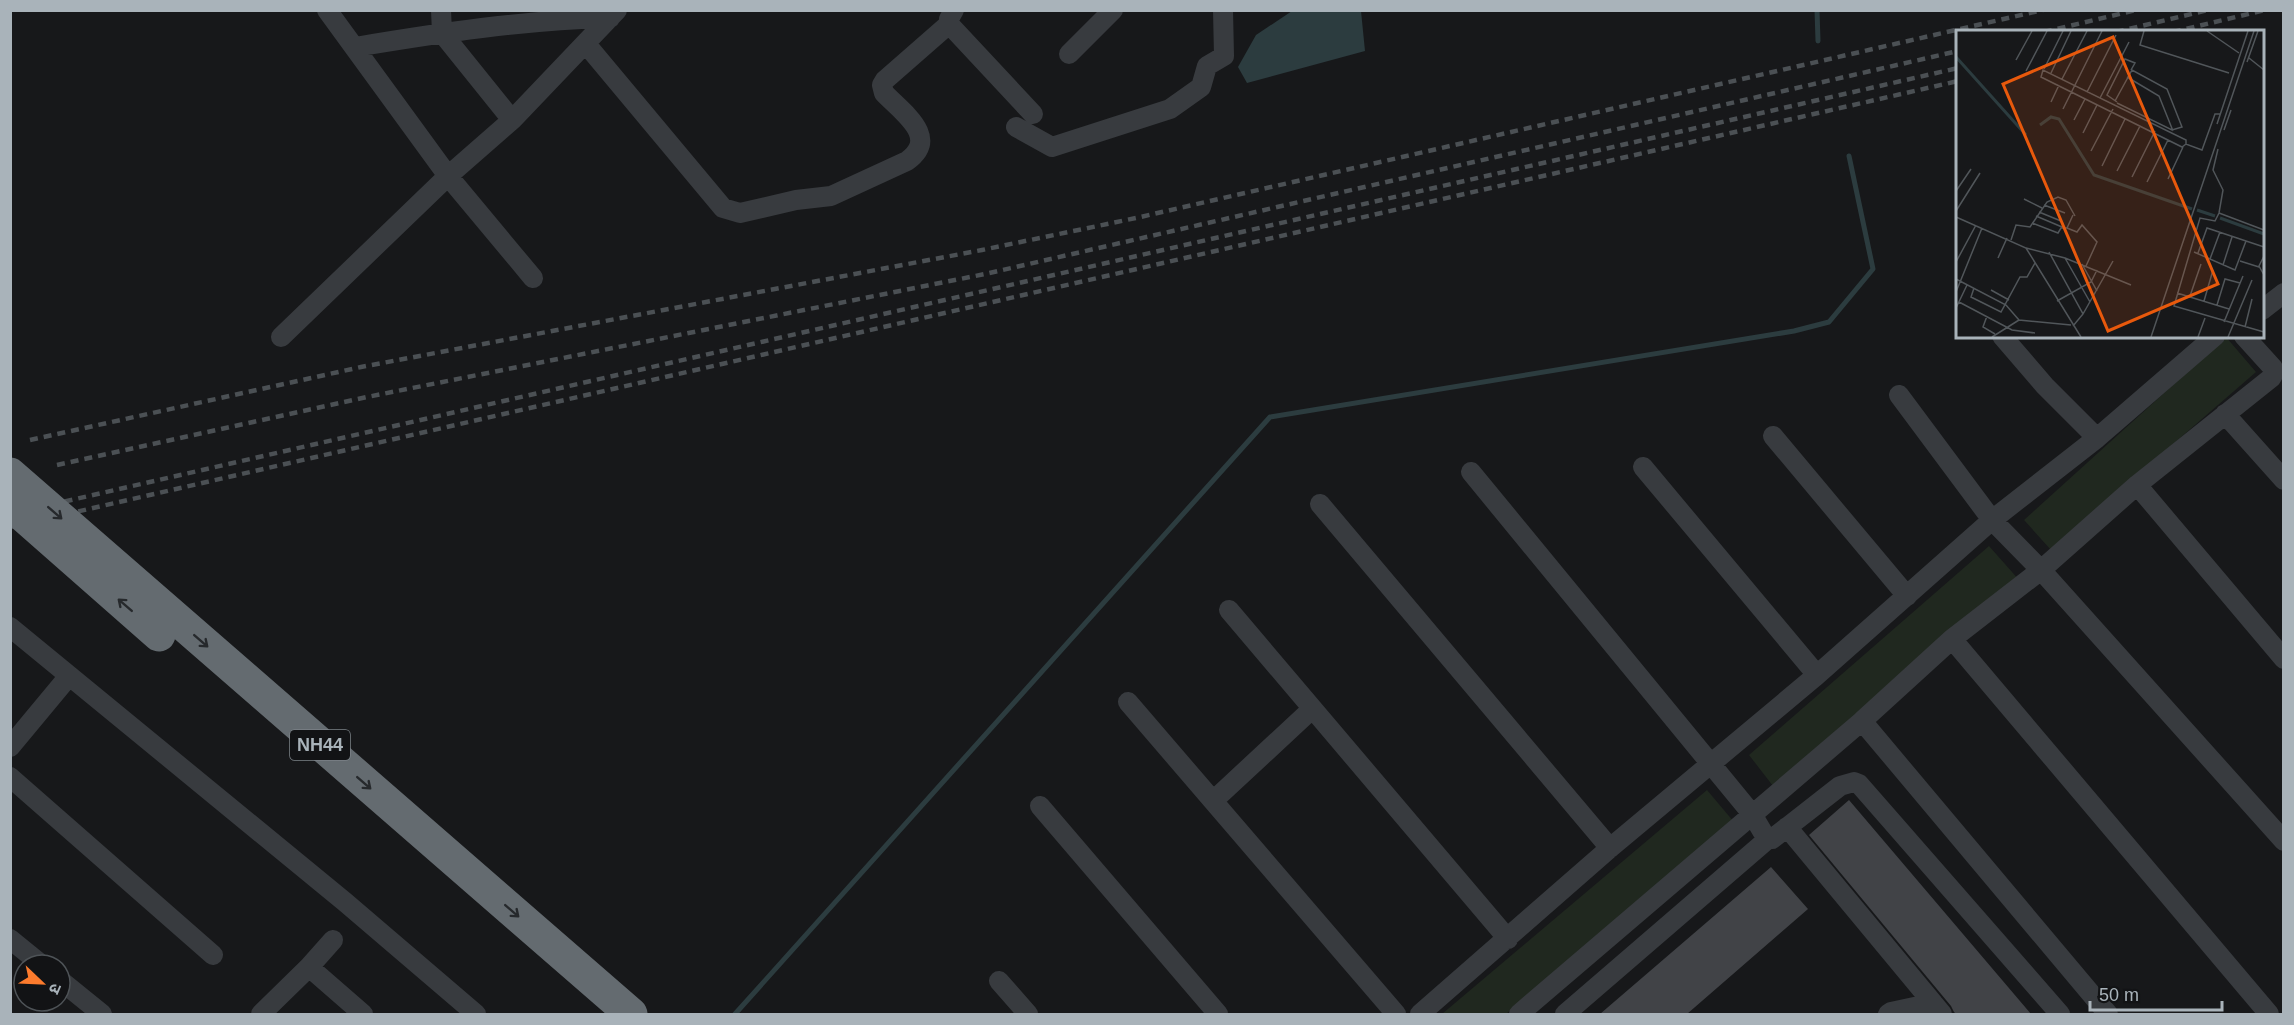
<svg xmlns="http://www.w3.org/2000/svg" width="2294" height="1025" font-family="Helvetica,'Noto Sans Devanagari',sans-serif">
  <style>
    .green { fill: #20281f }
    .water { fill: #2c3c3f }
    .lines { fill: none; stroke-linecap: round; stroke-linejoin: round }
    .stream { stroke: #2c3c3f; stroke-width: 5 }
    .building { fill: #414347 }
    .street { stroke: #383b3f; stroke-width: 20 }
    .rail { stroke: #4b5054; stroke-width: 4.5; stroke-dasharray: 8 6; stroke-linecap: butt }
    .highway-bridge { stroke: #646b70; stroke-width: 33 }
    .oneway { stroke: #26292c }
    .labels { text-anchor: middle; stroke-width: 5; stroke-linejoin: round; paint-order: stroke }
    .shield { fill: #121315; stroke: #7c8388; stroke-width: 1.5 }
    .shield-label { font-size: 18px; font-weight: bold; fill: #a9b3ba }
    .inset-river { fill: none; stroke: #2c3c3f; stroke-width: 3 }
    .inset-road { fill: none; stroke: #51565a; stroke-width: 1.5 }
    .view { fill: #e8590c; fill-opacity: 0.15; stroke: #e8590c; stroke-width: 3 }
    .inset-edge { fill: none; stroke: #a9b3ba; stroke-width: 3 }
  </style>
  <rect width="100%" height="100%" fill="#17181a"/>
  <path class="green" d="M2226,337L2256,372L2051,550L2024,520Z
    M1989,546L2020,581L1773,786L1749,755Z
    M1707,790L1734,822L1506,1014H1442Z"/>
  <path class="water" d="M1292,11H1361L1365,51L1247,83L1238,67L1256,35Z"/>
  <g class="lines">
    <path class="stream" d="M1817,10L1818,41
      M735,1014L1270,417L1794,331L1829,322L1873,269L1849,156"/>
  </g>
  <path class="building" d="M1849,800L2031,1014H1956L1954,1012L1951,1006L1809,835Z
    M1771,867L1808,909L1687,1014H1600Z"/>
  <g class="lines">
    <path class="street" d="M327,10L448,176L533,278
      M441,10L442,33L512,120
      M954,10L949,19V24L1033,114
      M586,44L723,208L740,213L796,200L831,196L907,161C940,137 903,113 884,93L882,85L885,80L949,24
      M355,47C439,33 524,20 610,18
      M1069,54L1113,10
      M1016,127L1052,147L1170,109L1201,87L1207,66L1224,56L1223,10
      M2262,310L2284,293
      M2002,336L2045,386L2097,438
      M281,337L448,176L512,120L617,10
      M1899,395L1992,520L2041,570L2284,841
      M2225,414L2284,480
      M1773,436L1907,596
      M1643,467L1817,675
      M1471,472L1752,814L1765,836L1772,839L1840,786L1854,782L1859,784L2060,1014
      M2137,485L2284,659
      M1320,504L1610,848
      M1229,610L1508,939
      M10,627L345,902L476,1014
      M1952,639L2269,1014
      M1128,702L1396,1014
      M1862,721L2108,1014
      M10,747L69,676
      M10,777L213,955
      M1213,801L1312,709
      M1040,806L1218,1014
      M1787,827L1942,1014
      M10,939L42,965
      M309,967L363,1014
      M60,980L102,1014
      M999,981L1028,1014
      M261,1014L309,967L333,940
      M1420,1014L1610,848L1817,675L1992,520L2097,438L2215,336
      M1519,1014L1862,721L1952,639L2041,570L2137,485L2271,378L2274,373L2273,368L2244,336
      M1565,1014L1768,839
      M1888,1014L1891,1012L1933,1003"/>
    <path class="rail" d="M2044,32L2136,10
      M2116,32L2208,10
      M2173,32L2265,10
      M30,440L361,367L982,250L1136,218L2043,10
      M57,465L367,397L985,274L1958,51
      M10,514L1958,68
      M10,527L1958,81"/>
    <path class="highway-bridge" d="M10,474L631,1014
      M10,504L159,635"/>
  </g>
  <defs><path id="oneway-shaft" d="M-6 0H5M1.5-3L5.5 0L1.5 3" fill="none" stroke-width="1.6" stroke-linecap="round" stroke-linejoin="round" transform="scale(1.5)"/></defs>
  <g class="oneway">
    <use href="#oneway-shaft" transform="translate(55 513) rotate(41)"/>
    <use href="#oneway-shaft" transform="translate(125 605) rotate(-139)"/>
    <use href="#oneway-shaft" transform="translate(201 641) rotate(41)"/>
    <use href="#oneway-shaft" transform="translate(364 783) rotate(41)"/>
    <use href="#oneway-shaft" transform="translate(512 911) rotate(41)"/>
  </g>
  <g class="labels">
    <rect class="shield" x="290" y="730" width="60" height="30" rx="4.5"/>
    <g class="shield-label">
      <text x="320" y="751">NH44</text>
    </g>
  </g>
  <g transform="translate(1956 30)">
    <rect width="308" height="308" fill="#17181a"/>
    <path class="inset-river" d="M0,27L70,105M84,95L95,87L103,89L138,145L236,179M241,180L259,186M264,188L308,204"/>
    <path class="inset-road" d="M188,1L184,15L273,43M251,1L283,23M293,28L308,40M60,30L76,1M291,32L302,1M88,39L107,1M70,41L91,1M95,43L115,1M171,47L203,66L217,101M106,49L131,1M131,62L160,5M144,68L173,12M159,71L176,40L211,59L226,97L216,100L161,73M95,72L103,55M161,72L151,65L169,29L179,33L175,40M107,79L146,1M118,90L129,69M261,94L292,1M268,100L275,80M127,103L141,75M230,114V110L87,40L85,47L226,117L230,114L246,120L259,84H264M262,119L257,140L267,160L263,183L259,191L244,188L218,276L308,302M135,121L157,79M146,136L169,89M161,141L184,96M176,147L199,101M212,149L227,117M191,152L212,110M0,161L15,139M68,169L86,178M88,175L109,183M0,181L24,143M83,182L105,191M263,183L308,200M80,186L106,197M0,187L70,218L125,307M76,193L102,203L105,198H111L117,185M111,198L121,202L126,195L141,212L130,236M55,210L60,195L74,197L91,172L102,167L110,170L119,186M70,218L109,228L175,255M93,222L127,284L117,296M238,222L279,240L290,211M242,223L251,198L308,217M308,226L303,236L308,245M42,228L51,208M109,228L134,272M254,229L264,202M284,231L303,237M0,232L20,195M126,234L141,261M267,235L276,207M0,249L50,275L63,290L115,295M18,258L15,267L45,282L64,247H71L79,233M35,260L53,270M0,262L26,198M221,263L273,279M234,266L245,234M101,271L135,252L141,240M248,271L257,240M3,272L56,300L79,303M261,275L269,249L284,253M0,278L11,255M127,284L157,231M31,286L27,297L39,304M268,292L287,246M289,297L296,269M36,307L63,290M195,307L298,1M242,307L249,288M272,307L296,250"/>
    <path class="view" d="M157,7L262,254L152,301L47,54Z"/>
    <rect width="308" height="308" class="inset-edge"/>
  </g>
  <rect width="2294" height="1025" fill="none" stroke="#a9b3ba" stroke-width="24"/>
  <g transform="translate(42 983) rotate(113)"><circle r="28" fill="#121315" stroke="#4e5357" stroke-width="1.5"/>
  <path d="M0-4.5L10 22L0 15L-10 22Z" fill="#fc7b2d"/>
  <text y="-9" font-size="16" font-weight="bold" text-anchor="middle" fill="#a9b3ba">उ</text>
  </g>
  <path d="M2090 1001v9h132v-9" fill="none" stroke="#a9b3ba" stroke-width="3"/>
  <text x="2099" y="1001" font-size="18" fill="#a9b3ba" stroke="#121315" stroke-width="4.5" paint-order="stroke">50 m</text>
</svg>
